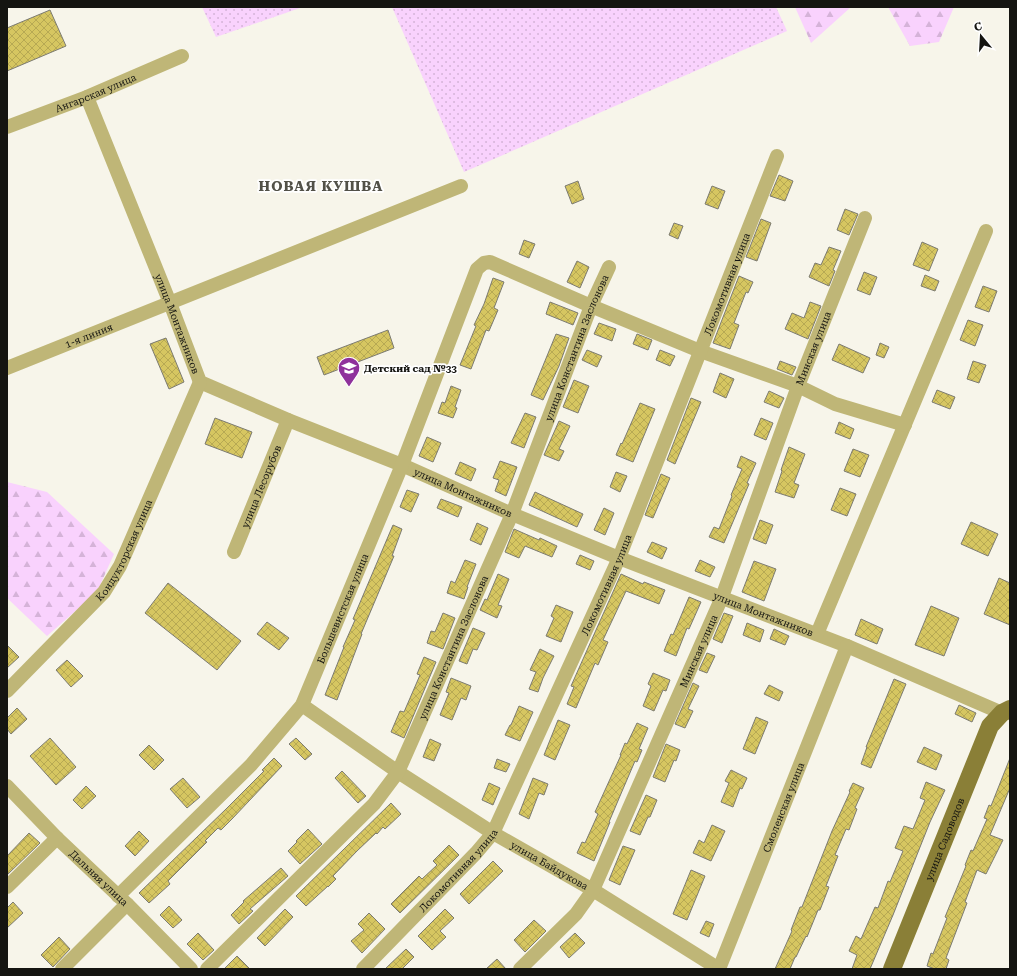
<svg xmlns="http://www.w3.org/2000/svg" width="1017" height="976" font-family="'Roboto Serif',serif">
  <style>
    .grass { fill: url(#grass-dots) }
    .forest { fill: url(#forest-firs) }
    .building { fill: url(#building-cross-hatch); stroke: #7c7b71 }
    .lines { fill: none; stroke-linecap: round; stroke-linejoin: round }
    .minor { stroke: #bfb677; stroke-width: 14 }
    .major { stroke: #8a7f37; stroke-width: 18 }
    .labels { text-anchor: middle; stroke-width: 3.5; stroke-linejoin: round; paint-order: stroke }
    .street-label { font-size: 10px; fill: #151511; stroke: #fff }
    .poi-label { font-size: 10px; font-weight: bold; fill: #151511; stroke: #fff; text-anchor: start }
    .district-label { font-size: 14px; font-weight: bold; letter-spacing: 1px; fill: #525148; stroke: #fff }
  </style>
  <defs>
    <pattern id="grass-dots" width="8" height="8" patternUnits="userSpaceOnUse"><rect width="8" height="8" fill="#f9d2fd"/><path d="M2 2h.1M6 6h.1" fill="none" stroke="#d5b3d8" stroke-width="1.8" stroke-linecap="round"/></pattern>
    <pattern id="forest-firs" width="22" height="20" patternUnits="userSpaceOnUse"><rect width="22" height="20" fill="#f9d2fd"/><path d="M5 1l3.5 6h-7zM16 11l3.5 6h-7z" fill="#d5b3d8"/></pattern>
    <pattern id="building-cross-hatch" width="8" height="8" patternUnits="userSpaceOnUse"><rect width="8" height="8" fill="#d6c661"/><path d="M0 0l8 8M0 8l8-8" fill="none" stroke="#b7a953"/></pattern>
  </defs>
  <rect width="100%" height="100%" fill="#f7f5ea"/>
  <path class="grass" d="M202,7H303L216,37Z
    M392,7H776L787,31L464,172Z"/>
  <path class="forest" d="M795,7H851L811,43Z
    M888,7H954L939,42L910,46Z
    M7,482L47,492L114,554L97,592L47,636L7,598Z"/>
  <path class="building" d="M50,10L66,46L7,71V28Z
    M779,175L793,181L785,201L770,196Z
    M578,181L584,199L572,204L565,186Z
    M712,186L725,191L718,209L705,204Z
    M845,209L858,214L849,235L837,230Z
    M761,219L771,223L757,261L746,257Z
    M674,223L683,226L678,239L669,235Z
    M524,240L535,244L529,258L519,254Z
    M922,242L938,249L929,271L913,265Z
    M829,247L841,251L833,270L835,271L829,286L809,277L815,263L821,265Z
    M577,261L589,267L580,288L567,282Z
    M864,272L877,277L870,295L857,290Z
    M925,275L939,281L935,291L921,286Z
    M739,276L753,282L748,293L746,292L734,323L739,325L730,349L713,343Z
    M493,278L504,282L494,308L498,310L489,331L486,330L471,369L460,365L476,326L474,325L484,304Z
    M983,286L997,291L989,312L975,307Z
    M550,302L578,313L573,325L546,314Z
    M810,302L821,306L808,339L785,329L792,313L804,318Z
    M968,320L983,325L975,346L960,340Z
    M599,323L616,329L612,341L594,334Z
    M388,330L394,348L324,375L317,357Z
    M556,334L569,338L559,366L543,400L531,395Z
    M637,334L652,340L648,350L633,344Z
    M166,338L184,382L169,389L150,344Z
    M880,343L889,347L884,358L876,355Z
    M839,344L870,358L863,373L832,360Z
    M587,350L602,356L597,367L582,360Z
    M660,350L675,356L670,366L656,360Z
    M780,361L796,367L792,375L777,369Z
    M973,361L986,365L979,383L967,379Z
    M720,373L734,379L726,398L713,392Z
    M574,380L589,386L578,413L563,407Z
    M451,386L461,390L455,407L457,408L453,418L438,413L442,402L445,403Z
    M937,390L955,397L950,409L932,402Z
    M769,391L784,398L779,408L764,402Z
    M691,398L701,402L675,464L667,460Z
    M640,403L655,409L633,462L616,455L621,443L622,444Z
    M525,413L536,417L524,448L511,443Z
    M215,418L252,432L242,458L205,444Z
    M761,418L773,423L766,440L754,435Z
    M559,421L570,426L559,449L564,451L559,461L544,455Z
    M839,422L854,429L850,439L835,433Z
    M427,437L441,443L433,462L419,456Z
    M789,447L805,454L794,483L799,485L794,498L775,492L782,471L781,470Z
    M853,449L869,455L860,477L844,471Z
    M741,456L756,463L747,483L749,484L724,543L709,537L714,527L719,529L732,496L731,495L742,469L737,467Z
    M500,461L517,467L506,496L495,491L499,480L493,478Z
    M460,462L476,469L471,481L455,474Z
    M616,472L627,476L620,492L610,487Z
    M661,474L670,478L653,518L645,515Z
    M840,488L856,494L847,516L831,510Z
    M407,490L419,494L411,512L400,507Z
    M535,492L583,514L577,527L529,505Z
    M441,499L462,507L458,517L437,508Z
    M604,508L614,513L605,535L594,530Z
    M760,520L773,525L766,544L753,539Z
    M971,522L998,534L988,556L961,544Z
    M477,523L488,528L481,545L470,540Z
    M393,525L402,529L392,556H394L361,634H362L337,700L325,695L344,647H343L355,620L353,619Z
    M514,529L539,540L540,538L557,546L552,557L525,546L519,558L505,552Z
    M652,542L667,548L662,559L647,552Z
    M580,555L594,561L590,570L576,564Z
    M465,560L476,564L467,587H468L464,599L447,593L451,581L455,583Z
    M700,560L715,567L710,577L695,571Z
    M754,561L776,569L764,601L742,592Z
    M498,574L509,579L498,605L502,606L497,618L480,610L485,599L487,600Z
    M621,574L643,584L644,582L665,590L659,604L626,591L603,640L608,642L598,665L595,663L576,708L567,704L574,687L571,686Z
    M999,578L1010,583V625L984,614Z
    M168,583L241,641L217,670L145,613Z
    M689,597L701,602L689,629L687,628L676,656L664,651L671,634L673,635Z
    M556,605L573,612L561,642L546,636L554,618L551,616Z
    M931,606L959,618L944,656L915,645Z
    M443,613L455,618L443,649L427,643L431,631L435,632Z
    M724,613L733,616L722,643L713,639Z
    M861,619L883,629L877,644L855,635Z
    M267,622L289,638L279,650L257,634Z
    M747,623L764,630L760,642L743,635Z
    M473,628L485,633L477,650L473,649L467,664L459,661Z
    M774,629L789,636L785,645L770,639Z
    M7,645L19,657L7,668Z
    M540,649L554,656L543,678L538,692L529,689L536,672L530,670Z
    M707,653L715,656L707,673L699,670Z
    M424,657L436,662L404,738L391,732L400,711L404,712L420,675L417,674Z
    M67,660L83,676L71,687L56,670Z
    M653,673L670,680L666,691L663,690L654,711L643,706L651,686L648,684Z
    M451,678L471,686L466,700L461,698L452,720L440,715L449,693L446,692Z
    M894,679L906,684L871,768L861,764L867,747H866Z
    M693,683L699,686L688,709L693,711L685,728L675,724Z
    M769,685L783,692L779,701L764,694Z
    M959,705L976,713L972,722L955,714Z
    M519,706L533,712L520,741L505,735L510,725H511Z
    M17,708L27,719L11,734L7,729V718Z
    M756,717L768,722L755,754L743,749Z
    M558,720L570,725L555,760L544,755Z
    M637,723L648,728L639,749L642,750L637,762L635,761L620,796L609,822H610L594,861L577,853L582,842L585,843L598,814L595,812L621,755H620L625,743L627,744Z
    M50,738L76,767L56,785L30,756Z
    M296,738L312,754L305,760L289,744Z
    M430,739L441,744L434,761L423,757Z
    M666,744L680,750L676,761L674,760L665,782L653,777Z
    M149,745L164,760L154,770L139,755Z
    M924,747L942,755L936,770L917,762Z
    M274,758L282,766L232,819L221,830L218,828L205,841L207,842L168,881L170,884L149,903L139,893L226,809L264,771L262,770Z
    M1010,758V788L990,835L1003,840L986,874L977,870L965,902L967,903L946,958L949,960L946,969H935L927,966L931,953L933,954L947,918L945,917L966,866L965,865L971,850L973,851L987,819L984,818L989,805L991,806Z
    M497,759L510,764L506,772L494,768Z
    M731,770L747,778L742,789L740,788L733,807L721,802L729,783L725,781Z
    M342,771L366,796L358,803L335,778Z
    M183,778L200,797L187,808L170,789Z
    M533,778L548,784L544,795L539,793L529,819L519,814Z
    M926,782L945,790L930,822L893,915L870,969H852L857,955L849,951L856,936L861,939L875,907L878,908L888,881L890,882L903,851L895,848L904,826L913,829L925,800L920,798Z
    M489,783L500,788L493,805L482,800Z
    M853,783L864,788L855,808L857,809L849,830L846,829L835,855L838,856L826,886L829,887L820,910H818L807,937L806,936L796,957H795L790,969H775L792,931L791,930L800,907H802L832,831L850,792L849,791Z
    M86,786L96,796L82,809L73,800Z
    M646,795L657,800L650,817H648L640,835L630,831Z
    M391,803L401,814L385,829L383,827L377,834L376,833L357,851L333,876L336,879L328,887V886L306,906L296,896Z
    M712,825L725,831L711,861L693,853L699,840L704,843Z
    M308,829L322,844L300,864L288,851L297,842L296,841Z
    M139,831L149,841L135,856L125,846Z
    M29,833L40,843L7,875V856Z
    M449,845L459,855L400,913L391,904L419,876L422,879L437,865L433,861Z
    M623,846L635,850L620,885L609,880Z
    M493,861L503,871L469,904L460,894Z
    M281,868L288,876L250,909L253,911L239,924L231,915L244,902L243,901Z
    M691,870L705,876L687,920L673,914Z
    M13,902L23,913L7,928V908Z
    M169,906L182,920L173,928L160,915Z
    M285,909L293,917L265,946L257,938Z
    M445,909L454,918L440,931L446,937L432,950L418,936Z
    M369,913L385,929L362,953L351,941L364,930L358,924Z
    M534,920L546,931L525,952L514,940Z
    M706,921L714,924L709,937L700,933Z
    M198,933L214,950L203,960L187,944Z
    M575,933L585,943L569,958L560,947Z
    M59,937L70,949L53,967L41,955Z
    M406,949L414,957L402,969H385Z
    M237,956L250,969H224Z
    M497,959L506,969H486Z"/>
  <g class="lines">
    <g class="minor">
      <path id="s1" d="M87,97L170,303L200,382L288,420L402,465L512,514L619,558L847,646L1002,713"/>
      <path id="s2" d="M7,127L87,97L182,56"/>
      <path id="s3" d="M7,368L461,186"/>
      <path id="s4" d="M234,552L288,420"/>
      <path d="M817,634L986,231"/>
      <path id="s5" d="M7,691L104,592L120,566L200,382"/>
      <path id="s6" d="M302,705L398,772L493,833L593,890L719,969"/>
      <path id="s7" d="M7,786L57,838L127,904L191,969"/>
      <path d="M7,887L57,838"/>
      <path id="s8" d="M118,896L251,765L302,705L402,465L477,269L484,263L490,262L591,306L700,351L798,386L835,404L905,425"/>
      <path d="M62,969L127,904"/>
      <path id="s9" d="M207,969L374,804L398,772L512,514L591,306L609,267"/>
      <path id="s10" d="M363,969L476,853L493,833L619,558L777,156"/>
      <path id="s11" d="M520,969L576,914L593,890L722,597L798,386L865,218"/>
      <path id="s12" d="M719,969L847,646"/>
    </g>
    <path class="major" id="s13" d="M892,969L990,726L1002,713L1010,709"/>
  </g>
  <defs>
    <g id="school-pin" transform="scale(1.15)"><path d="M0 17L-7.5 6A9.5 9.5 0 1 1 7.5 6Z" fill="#8f319b" stroke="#fff"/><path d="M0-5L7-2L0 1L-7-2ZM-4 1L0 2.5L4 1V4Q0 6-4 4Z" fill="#fff"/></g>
  </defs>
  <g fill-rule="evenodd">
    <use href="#school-pin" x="349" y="368"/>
  </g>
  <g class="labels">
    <g class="street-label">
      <text dy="4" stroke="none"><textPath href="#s2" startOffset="95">Ангарская улица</textPath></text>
      <text dy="4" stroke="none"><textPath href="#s10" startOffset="785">Локомотивная улица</textPath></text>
      <text dy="4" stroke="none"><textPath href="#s1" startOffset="244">улица Монтажников</textPath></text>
      <text dy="4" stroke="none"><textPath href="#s3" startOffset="88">1-я линия</textPath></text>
      <text dy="4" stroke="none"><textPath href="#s9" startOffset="735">улица Константина Заслонова</textPath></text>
      <text dy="4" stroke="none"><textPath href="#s11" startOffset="693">Минская улица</textPath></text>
      <text dy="4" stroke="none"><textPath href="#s4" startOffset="71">улица Лесорубов</textPath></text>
      <text dy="4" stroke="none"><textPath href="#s1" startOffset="592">улица Монтажников</textPath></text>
      <text dy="4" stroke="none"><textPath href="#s5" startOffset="185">Кондукторская улица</textPath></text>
      <text dy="4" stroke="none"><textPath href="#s10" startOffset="461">Локомотивная улица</textPath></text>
      <text dy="4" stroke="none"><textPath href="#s8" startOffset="370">Большевистская улица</textPath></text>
      <text dy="4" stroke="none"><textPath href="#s1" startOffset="916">улица Монтажников</textPath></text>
      <text dy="4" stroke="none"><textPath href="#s9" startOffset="411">улица Константина Заслонова</textPath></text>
      <text dy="4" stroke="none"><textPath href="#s11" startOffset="369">Минская улица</textPath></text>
      <text dy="4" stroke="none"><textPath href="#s12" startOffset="174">Смоленская улица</textPath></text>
      <text dy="4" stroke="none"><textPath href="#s13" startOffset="140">улица Садоводов</textPath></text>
      <text dy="4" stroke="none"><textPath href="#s6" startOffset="295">улица Байдукова</textPath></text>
      <text dy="4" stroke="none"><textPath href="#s10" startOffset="137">Локомотивная улица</textPath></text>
      <text dy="4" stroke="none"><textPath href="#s7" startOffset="130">Дальняя улица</textPath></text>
    </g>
    <g class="poi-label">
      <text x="364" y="372">Детский сад №33</text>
    </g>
    <g class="district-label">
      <text x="321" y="191">НОВАЯ КУШВА</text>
    </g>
  </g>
  <rect width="1017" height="976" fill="none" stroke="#151511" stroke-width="16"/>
  <g transform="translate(981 36) rotate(342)" stroke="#ffffff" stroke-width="3" paint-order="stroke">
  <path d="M0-3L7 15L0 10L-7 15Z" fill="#151511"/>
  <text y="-6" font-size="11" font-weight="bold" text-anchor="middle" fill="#151511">С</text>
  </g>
</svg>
